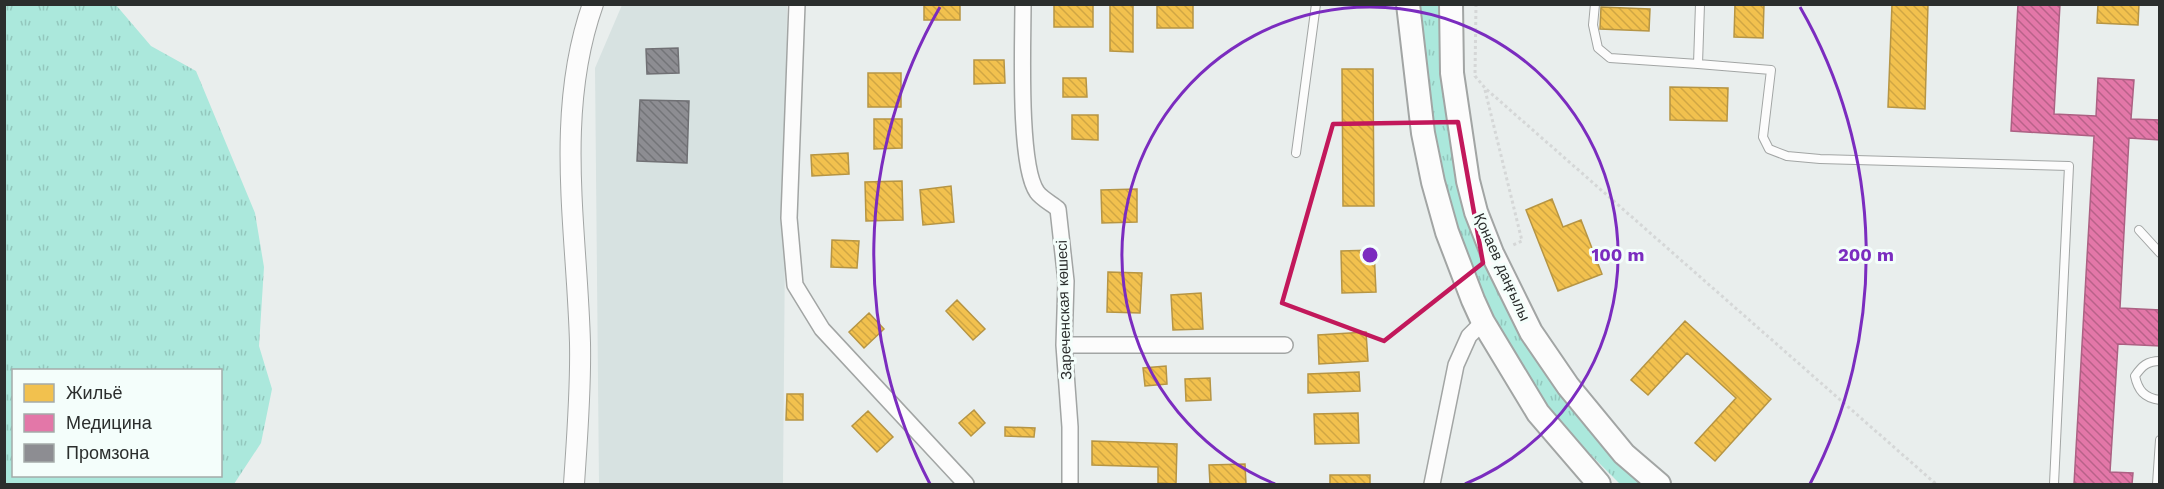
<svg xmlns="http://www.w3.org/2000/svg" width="2164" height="489" font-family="'Work Sans',sans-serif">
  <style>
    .built { fill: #d7e2e1 }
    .grass { fill: url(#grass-tufts); fill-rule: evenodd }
    .homes { fill: url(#homes-back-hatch); stroke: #b69544; stroke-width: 1.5 }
    .health { fill: url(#health-back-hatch); stroke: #ac6183; stroke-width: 1.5 }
    .industry { fill: url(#industry-back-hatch); stroke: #707074; stroke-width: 1.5 }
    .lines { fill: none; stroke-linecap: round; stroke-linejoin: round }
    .service-casing { stroke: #a2a5a4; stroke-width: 10 }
    .minor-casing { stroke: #a2a5a4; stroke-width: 18 }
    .tertiary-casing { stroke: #a2a5a4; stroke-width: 22 }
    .secondary-casing { stroke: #a2a5a4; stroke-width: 26 }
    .path { stroke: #d5d7d7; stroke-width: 3; stroke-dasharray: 3 3; stroke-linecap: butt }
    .service { stroke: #fcfcfc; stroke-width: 8 }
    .minor { stroke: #fcfcfc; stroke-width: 15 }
    .tertiary { stroke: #fcfcfc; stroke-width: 20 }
    .secondary { stroke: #fcfcfc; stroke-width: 22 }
    .marked { fill: none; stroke: #c2185b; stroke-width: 4.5; stroke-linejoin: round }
    .ring { fill: none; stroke: #7b2cbf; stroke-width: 3 }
    .labels { text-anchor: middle; stroke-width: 6; stroke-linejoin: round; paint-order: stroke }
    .street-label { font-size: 15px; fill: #2b2e2d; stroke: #f4fefb }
    .centre { fill: #7b2cbf; stroke: #f4fefb; stroke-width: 3 }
    .ring-label { font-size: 18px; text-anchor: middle; font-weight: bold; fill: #7b2cbf; stroke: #f4fefb; stroke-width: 6; stroke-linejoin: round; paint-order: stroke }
  </style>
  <defs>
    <pattern id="grass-tufts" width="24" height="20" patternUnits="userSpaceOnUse" patternTransform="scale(1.5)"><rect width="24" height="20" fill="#abe8dc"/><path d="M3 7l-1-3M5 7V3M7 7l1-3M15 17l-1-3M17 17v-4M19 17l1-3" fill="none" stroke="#93c7bd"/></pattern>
    <pattern id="homes-back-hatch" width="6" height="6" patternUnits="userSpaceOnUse" patternTransform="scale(1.5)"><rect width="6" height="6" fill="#f2c14e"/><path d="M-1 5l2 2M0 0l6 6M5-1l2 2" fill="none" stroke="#d0a644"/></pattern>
    <pattern id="health-back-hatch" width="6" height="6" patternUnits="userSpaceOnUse" patternTransform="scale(1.5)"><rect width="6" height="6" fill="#e377a8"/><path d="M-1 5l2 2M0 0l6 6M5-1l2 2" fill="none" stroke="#b86289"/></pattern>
    <pattern id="industry-back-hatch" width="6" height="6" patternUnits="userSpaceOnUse" patternTransform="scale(1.5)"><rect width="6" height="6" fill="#8d8d92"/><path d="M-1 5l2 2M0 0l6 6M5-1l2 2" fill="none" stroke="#737478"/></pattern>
  </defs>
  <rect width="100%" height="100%" fill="#e9eeed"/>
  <path class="built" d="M622,5H787L783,484H599L595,68Z"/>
  <path class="grass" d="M4,5H116L151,46L196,71L255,213L264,267L259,346L272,389L261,443L234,484H5ZM14,370H220V476H14Z
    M1418,5H1439L1444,68L1516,324L1547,377L1581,422L1644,484H1620L1568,432L1534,387L1501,334L1482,298L1456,230L1432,138Z"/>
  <path class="homes" d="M924,4H960V20H924Z
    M1054,4H1093V27H1054Z
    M1110,4H1133V52L1110,51Z
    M1157,4H1193V28H1157Z
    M1735,4H1764L1763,38L1734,37Z
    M1892,4H1928L1925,109L1888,107Z
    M2098,4H2139L2138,25L2097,23Z
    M1601,7L1650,9L1649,31L1600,29Z
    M974,60H1004L1005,83L974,84Z
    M1342,69H1373L1374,206H1343Z
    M868,73H901V107H868Z
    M1063,78H1086L1087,97H1063Z
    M1670,87L1728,88L1727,121L1670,120Z
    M1072,115H1098V140L1072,139Z
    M874,119H902V148L874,149Z
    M848,153L849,174L812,176L811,155Z
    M902,181L903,220L866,221L865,182Z
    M951,186L954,222L923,225L920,190Z
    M1137,189V222L1102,223L1101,190Z
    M1552,199L1563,227L1581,220L1602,274L1558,291L1526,210Z
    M832,240L859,241L857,268L831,267Z
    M1374,250L1376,292L1342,293L1341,251Z
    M1108,272L1142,273L1140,313L1107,312Z
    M1201,293L1203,329L1173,330L1171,295Z
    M957,300L985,329L973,340L946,311Z
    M869,313L884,329L864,348L849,332Z
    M1685,321L1771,399L1715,461L1695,443L1736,398L1687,353L1648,395L1631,380Z
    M1366,332L1368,361L1319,364L1318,335Z
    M1166,366L1167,384L1145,386L1143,368Z
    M1359,372L1360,391L1308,393V374Z
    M1210,378L1211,400L1186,401L1185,379Z
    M787,394H803V420H786Z
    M974,410L985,423L971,436L959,423Z
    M868,411L893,437L877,452L852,426Z
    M1358,413L1359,443L1315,444L1314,414Z
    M1005,427L1035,428L1034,437L1005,436Z
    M1092,441L1177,444L1176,484L1158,483V467L1092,465Z
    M1245,464L1246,484H1210L1209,465Z
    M1330,475H1370V484H1330Z"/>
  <path class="health" d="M2018,4H2060L2054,114L2096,116L2098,78L2134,80L2131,119L2160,120V140L2129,138L2120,308L2160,310V346L2118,344L2110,472L2133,473L2132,484H2074L2094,136L2011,131Z"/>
  <path class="industry" d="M678,48L679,73L647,74L646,49Z
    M640,100L689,101L687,163L637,161Z"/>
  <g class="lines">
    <g class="service-casing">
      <path id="service" d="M1595,4L1593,25L1598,48L1610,58L1698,64
        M1700,4L1698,64L1771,70L1763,137L1769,149L1787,156L1820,159L2069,166L2054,484
        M1296,153L1316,4
        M2139,230L2160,253
        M2160,361C2147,361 2142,366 2135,376C2138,390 2144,398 2160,400
        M2157,484L2160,440"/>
    </g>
    <g class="minor-casing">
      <path id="minor" d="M797,4L789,218L795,285L822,329L966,484
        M1023,4C1023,42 1018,165 1037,192C1041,198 1052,204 1058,209L1066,281L1064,345L1070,427V484
        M1064,345H1285
        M1432,484L1456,365L1469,336L1483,322"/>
    </g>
    <g class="tertiary-casing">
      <path id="tertiary" d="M574,484C577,438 581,390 580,343C577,230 554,114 593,4"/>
    </g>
    <g class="secondary-casing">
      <path id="secondary" d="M1408,4L1423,133L1433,182L1447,232L1473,300L1483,322L1538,413L1599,484
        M1451,4L1452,73L1468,181L1476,212L1492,253L1531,332L1568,386L1624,454L1659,484"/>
    </g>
    <path class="path" d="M1476,4L1475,76L1485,88L1936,484
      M1485,90L1522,241L1511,246"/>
    <use href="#service" class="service"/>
    <use href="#minor" class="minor"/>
    <use href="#tertiary" class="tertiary"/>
    <use href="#secondary" class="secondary"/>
  </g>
  <path class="marked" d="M1458,122L1483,263L1384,341L1282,303L1333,124Z"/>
  <g class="ring">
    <path d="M1275 484A248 248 0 1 1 1465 484"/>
    <path d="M930 484A496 496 0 0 1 940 7M1800 7A496 496 0 0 1 1810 484"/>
  </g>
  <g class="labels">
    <g class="street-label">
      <text transform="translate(1502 267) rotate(66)" y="5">Қонаев даңғылы</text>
      <text transform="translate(1064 310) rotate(-92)" y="5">Зареченская көшесі</text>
    </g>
  </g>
  <circle cx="1370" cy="255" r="9" class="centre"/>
  <g class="ring-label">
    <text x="1618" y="261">100 m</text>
    <text x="1866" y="261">200 m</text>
  </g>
  <rect width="2164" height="489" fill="none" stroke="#2b2e2d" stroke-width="12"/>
  <rect x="12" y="369" width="210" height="108" fill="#f4fefb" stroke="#a4aba9" stroke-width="1.5"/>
  <rect x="24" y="384" width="30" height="18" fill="#f2c14e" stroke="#a4aba9" stroke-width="1.5"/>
  <text x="66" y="399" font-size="18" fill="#2b2e2d">Жильё</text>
  <rect x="24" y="414" width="30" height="18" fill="#e377a8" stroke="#a4aba9" stroke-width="1.5"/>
  <text x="66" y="429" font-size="18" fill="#2b2e2d">Медицина</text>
  <rect x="24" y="444" width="30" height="18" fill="#8d8d92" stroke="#a4aba9" stroke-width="1.5"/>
  <text x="66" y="459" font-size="18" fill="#2b2e2d">Промзона</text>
</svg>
